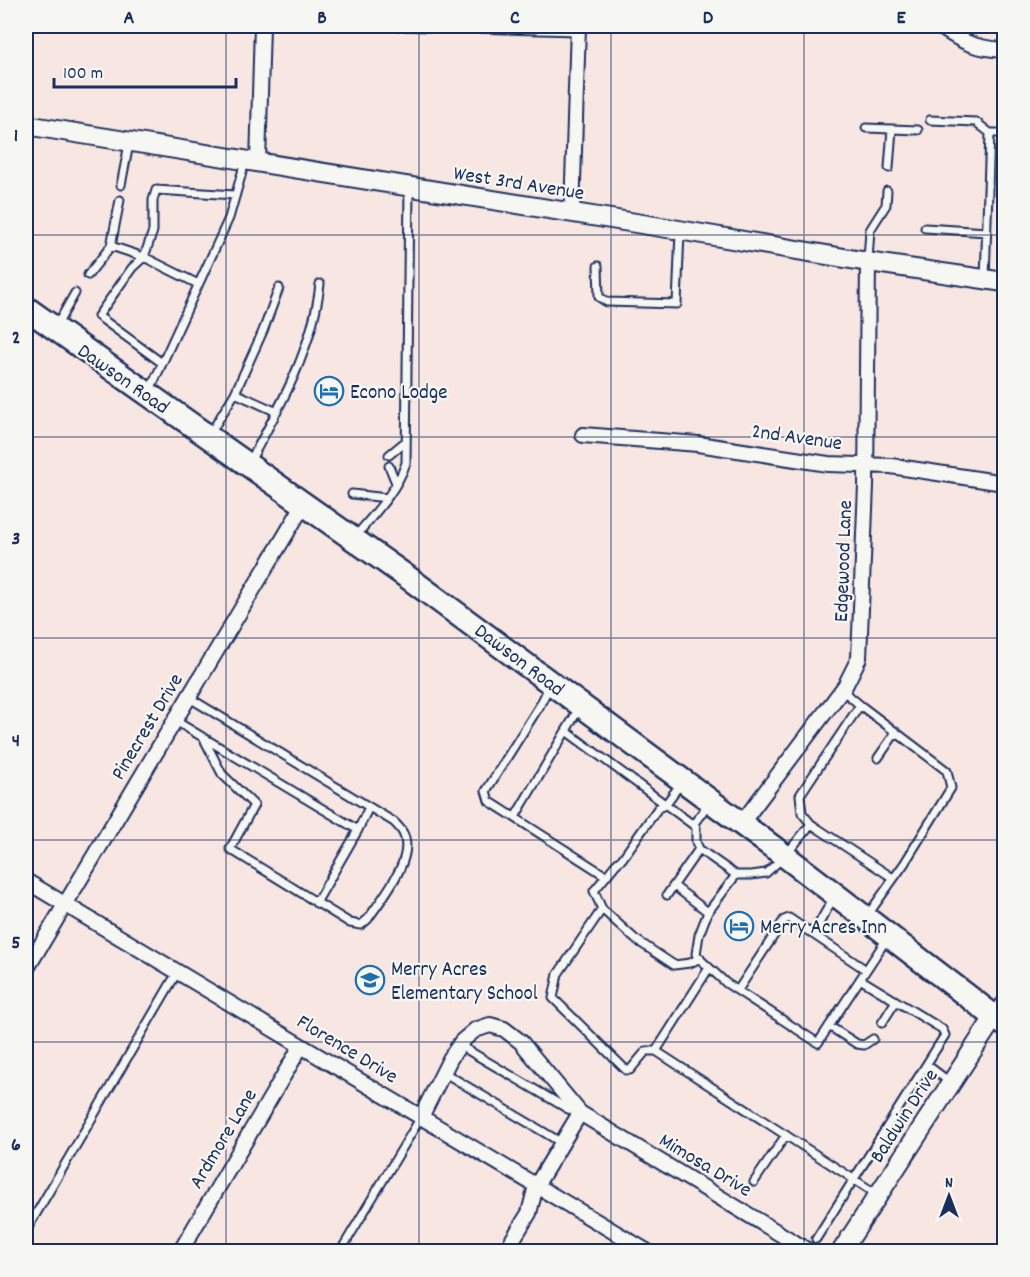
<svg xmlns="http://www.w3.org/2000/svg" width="1030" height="1277" font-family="Dekko,sans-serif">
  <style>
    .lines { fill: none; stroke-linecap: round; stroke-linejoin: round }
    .service-casing { stroke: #1b2f5e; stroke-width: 11 }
    .minor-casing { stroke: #1b2f5e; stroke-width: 18 }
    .tertiary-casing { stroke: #1b2f5e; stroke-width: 22 }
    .primary-casing { stroke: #1b2f5e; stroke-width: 27 }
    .service { stroke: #f6f6f2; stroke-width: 7 }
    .minor { stroke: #f6f6f2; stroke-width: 14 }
    .tertiary { stroke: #f6f6f2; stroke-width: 18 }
    .primary { stroke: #f6f6f2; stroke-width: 22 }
    .grid { fill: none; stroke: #1b2f5e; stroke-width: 1.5; stroke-opacity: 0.55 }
    .labels { text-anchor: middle; stroke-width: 4.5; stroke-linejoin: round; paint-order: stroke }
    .street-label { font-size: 21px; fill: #1b2f5e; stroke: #f6f6f2 }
    .poi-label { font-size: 21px; fill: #1b2f5e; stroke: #f6f6f2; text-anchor: start }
    .neatline { fill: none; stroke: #1b2f5e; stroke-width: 2 }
    .grid-label { font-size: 20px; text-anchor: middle; font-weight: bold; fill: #1b2f5e }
  </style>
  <rect width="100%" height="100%" fill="#f8e6e2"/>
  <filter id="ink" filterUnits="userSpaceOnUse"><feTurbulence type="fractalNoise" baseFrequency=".0167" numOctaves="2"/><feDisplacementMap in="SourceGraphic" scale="12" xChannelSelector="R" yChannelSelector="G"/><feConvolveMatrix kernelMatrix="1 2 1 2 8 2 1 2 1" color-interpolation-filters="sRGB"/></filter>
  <g filter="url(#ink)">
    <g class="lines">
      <g class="service-casing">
        <path id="service" d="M394,26L578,31
          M930,120L976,122L990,133L985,279
          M866,128L892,129L889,168
          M892,129L918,130
          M990,133H1004
          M121,185L129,144
          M925,228L987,232
          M111,246L120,200
          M868,260L870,230L886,205L887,191
          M598,266L599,297L607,302L677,304L680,232
          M88,275L111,246L144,257L198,284
          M57,325L75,293
          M162,363L98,316L132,268L144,257L153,231V200L156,190L235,195
          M150,390L229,218L245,162
          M235,393L263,331L279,288
          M210,434L235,393L277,412
          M389,455L406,441
          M249,463C280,407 313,349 320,284
          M389,466L396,483
          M352,494L387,498
          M355,537C374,514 396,492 406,463L409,187
          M549,687L540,705L486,791L489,801L606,876
          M188,697L394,822C397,825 401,829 403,833C416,858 382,898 368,919L361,925L350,923L230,849L254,805L222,774L204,739
          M860,705L947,771L951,788L904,864L867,916
          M174,720L358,830L369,807
          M566,731L696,827V842L699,849L667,895
          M878,758L896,732
          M682,782L665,805L658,808L622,859L616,864L594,891L602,909L558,974L553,998L626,1070H630L646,1051H656L878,1195
          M515,817L580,707
          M811,824L893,878
          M693,825L709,803
          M699,849L736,875H751L766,873L785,856L811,824L802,813L800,795L860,705L842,690
          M674,886L708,912L699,935L696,954L702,961L726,983L818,1043L888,937
          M316,903L358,830
          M602,909L635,939L674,965L690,963L700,958
          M708,912L736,875
          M813,934L834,897
          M860,979L896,1001L882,1023
          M738,990L784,920L789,918L866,970
          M829,1026L857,1044L864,1045L873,1039
          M459,1045L568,1109L577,1112
          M656,1051L709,968
          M927,1065L951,1083
          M443,1072L562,1143
          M754,1182L786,1135
          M26,1231L178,971
          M816,1239L945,1035L942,1029L896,1001
          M340,1252L421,1117"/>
      </g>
      <g class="minor-casing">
        <path id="minor" d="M939,26C964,43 974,48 1004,50
          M258,163L262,26
          M572,213L578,26
          M583,435L698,444L828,464L891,466L1004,483
          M741,824L845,686L859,658L866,485L868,262
          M26,881C233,1005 440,1130 648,1252
          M26,970L304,504
          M995,1016L1004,1003
          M421,1117L450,1059L462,1041L475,1030L490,1025L504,1029L521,1042L580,1113L810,1252
          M180,1252L301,1046
          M505,1252L529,1213L536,1186L580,1113"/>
      </g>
      <g class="tertiary-casing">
        <path id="tertiary" d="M26,125L667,228L868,262L1004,282
          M841,1252L995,1016"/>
      </g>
      <g class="primary-casing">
        <path id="primary" d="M26,308L410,579L785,856L1004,1024"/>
      </g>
      <use href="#service" class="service"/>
      <use href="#minor" class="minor"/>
      <use href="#tertiary" class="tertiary"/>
      <use href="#primary" class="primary"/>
    </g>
  </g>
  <path class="grid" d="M226,26V1252M419,26V1252M611,26V1252M804,26V1252M26,235H1004M26,437H1004M26,638H1004M26,840H1004M26,1042H1004"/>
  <defs>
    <g id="hotel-ring" transform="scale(1.5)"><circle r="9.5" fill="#f6f6f2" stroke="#1f6fb2" stroke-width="1.5"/><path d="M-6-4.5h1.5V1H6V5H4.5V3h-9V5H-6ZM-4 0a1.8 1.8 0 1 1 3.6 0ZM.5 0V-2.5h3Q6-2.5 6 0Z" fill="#1f6fb2"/></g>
    <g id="school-ring" transform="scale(1.5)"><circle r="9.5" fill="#f6f6f2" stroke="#1f6fb2" stroke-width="1.5"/><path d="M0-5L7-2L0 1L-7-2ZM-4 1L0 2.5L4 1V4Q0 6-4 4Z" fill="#1f6fb2"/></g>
  </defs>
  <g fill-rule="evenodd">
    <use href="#hotel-ring" x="329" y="391"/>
    <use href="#hotel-ring" x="739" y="926"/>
    <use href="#school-ring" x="370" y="980"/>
  </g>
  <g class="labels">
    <g class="street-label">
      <text transform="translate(519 182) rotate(9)" y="7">West 3rd Avenue</text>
      <text transform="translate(124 378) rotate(35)" y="7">Dawson Road</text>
      <text transform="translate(797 436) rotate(8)" y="7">2nd Avenue</text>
      <text transform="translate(842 561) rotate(-88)" y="7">Edgewood Lane</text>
      <text transform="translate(520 659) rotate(37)" y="7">Dawson Road</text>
      <text transform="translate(146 726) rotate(-59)" y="7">Pinecrest Drive</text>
      <text transform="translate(348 1048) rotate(31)" y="7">Florence Drive</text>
      <text transform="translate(903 1115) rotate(-57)" y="7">Baldwin Drive</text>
      <text transform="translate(222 1138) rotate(-59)" y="7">Ardmore Lane</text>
      <text transform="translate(706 1164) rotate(31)" y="7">Mimosa Drive</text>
    </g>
    <g class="poi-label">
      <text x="350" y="398">Econo Lodge</text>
      <text x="760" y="933">Merry Acres Inn</text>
      <text x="391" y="975">Merry Acres<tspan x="391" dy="24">Elementary School</tspan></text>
    </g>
  </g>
  <rect width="1030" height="1277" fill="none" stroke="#f6f6f2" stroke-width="66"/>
  <g transform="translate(949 1196)" stroke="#f6f6f2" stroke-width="4.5" paint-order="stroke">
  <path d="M0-4.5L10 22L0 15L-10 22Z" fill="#1b2f5e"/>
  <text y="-9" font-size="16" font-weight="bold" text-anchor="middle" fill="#1b2f5e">N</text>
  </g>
  <path d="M54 78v9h182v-9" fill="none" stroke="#1b2f5e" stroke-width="3"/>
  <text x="63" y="78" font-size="18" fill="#1b2f5e" stroke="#f6f6f2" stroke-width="4.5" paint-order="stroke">100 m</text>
  <rect x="33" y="33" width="964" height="1211" class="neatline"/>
  <g class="grid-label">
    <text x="129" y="23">A</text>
    <text x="322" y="23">B</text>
    <text x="515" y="23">C</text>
    <text x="708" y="23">D</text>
    <text x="901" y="23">E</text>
    <text x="16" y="141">1</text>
    <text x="16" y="343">2</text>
    <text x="16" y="544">3</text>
    <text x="16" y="746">4</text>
    <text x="16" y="948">5</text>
    <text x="16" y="1150">6</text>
  </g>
</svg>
